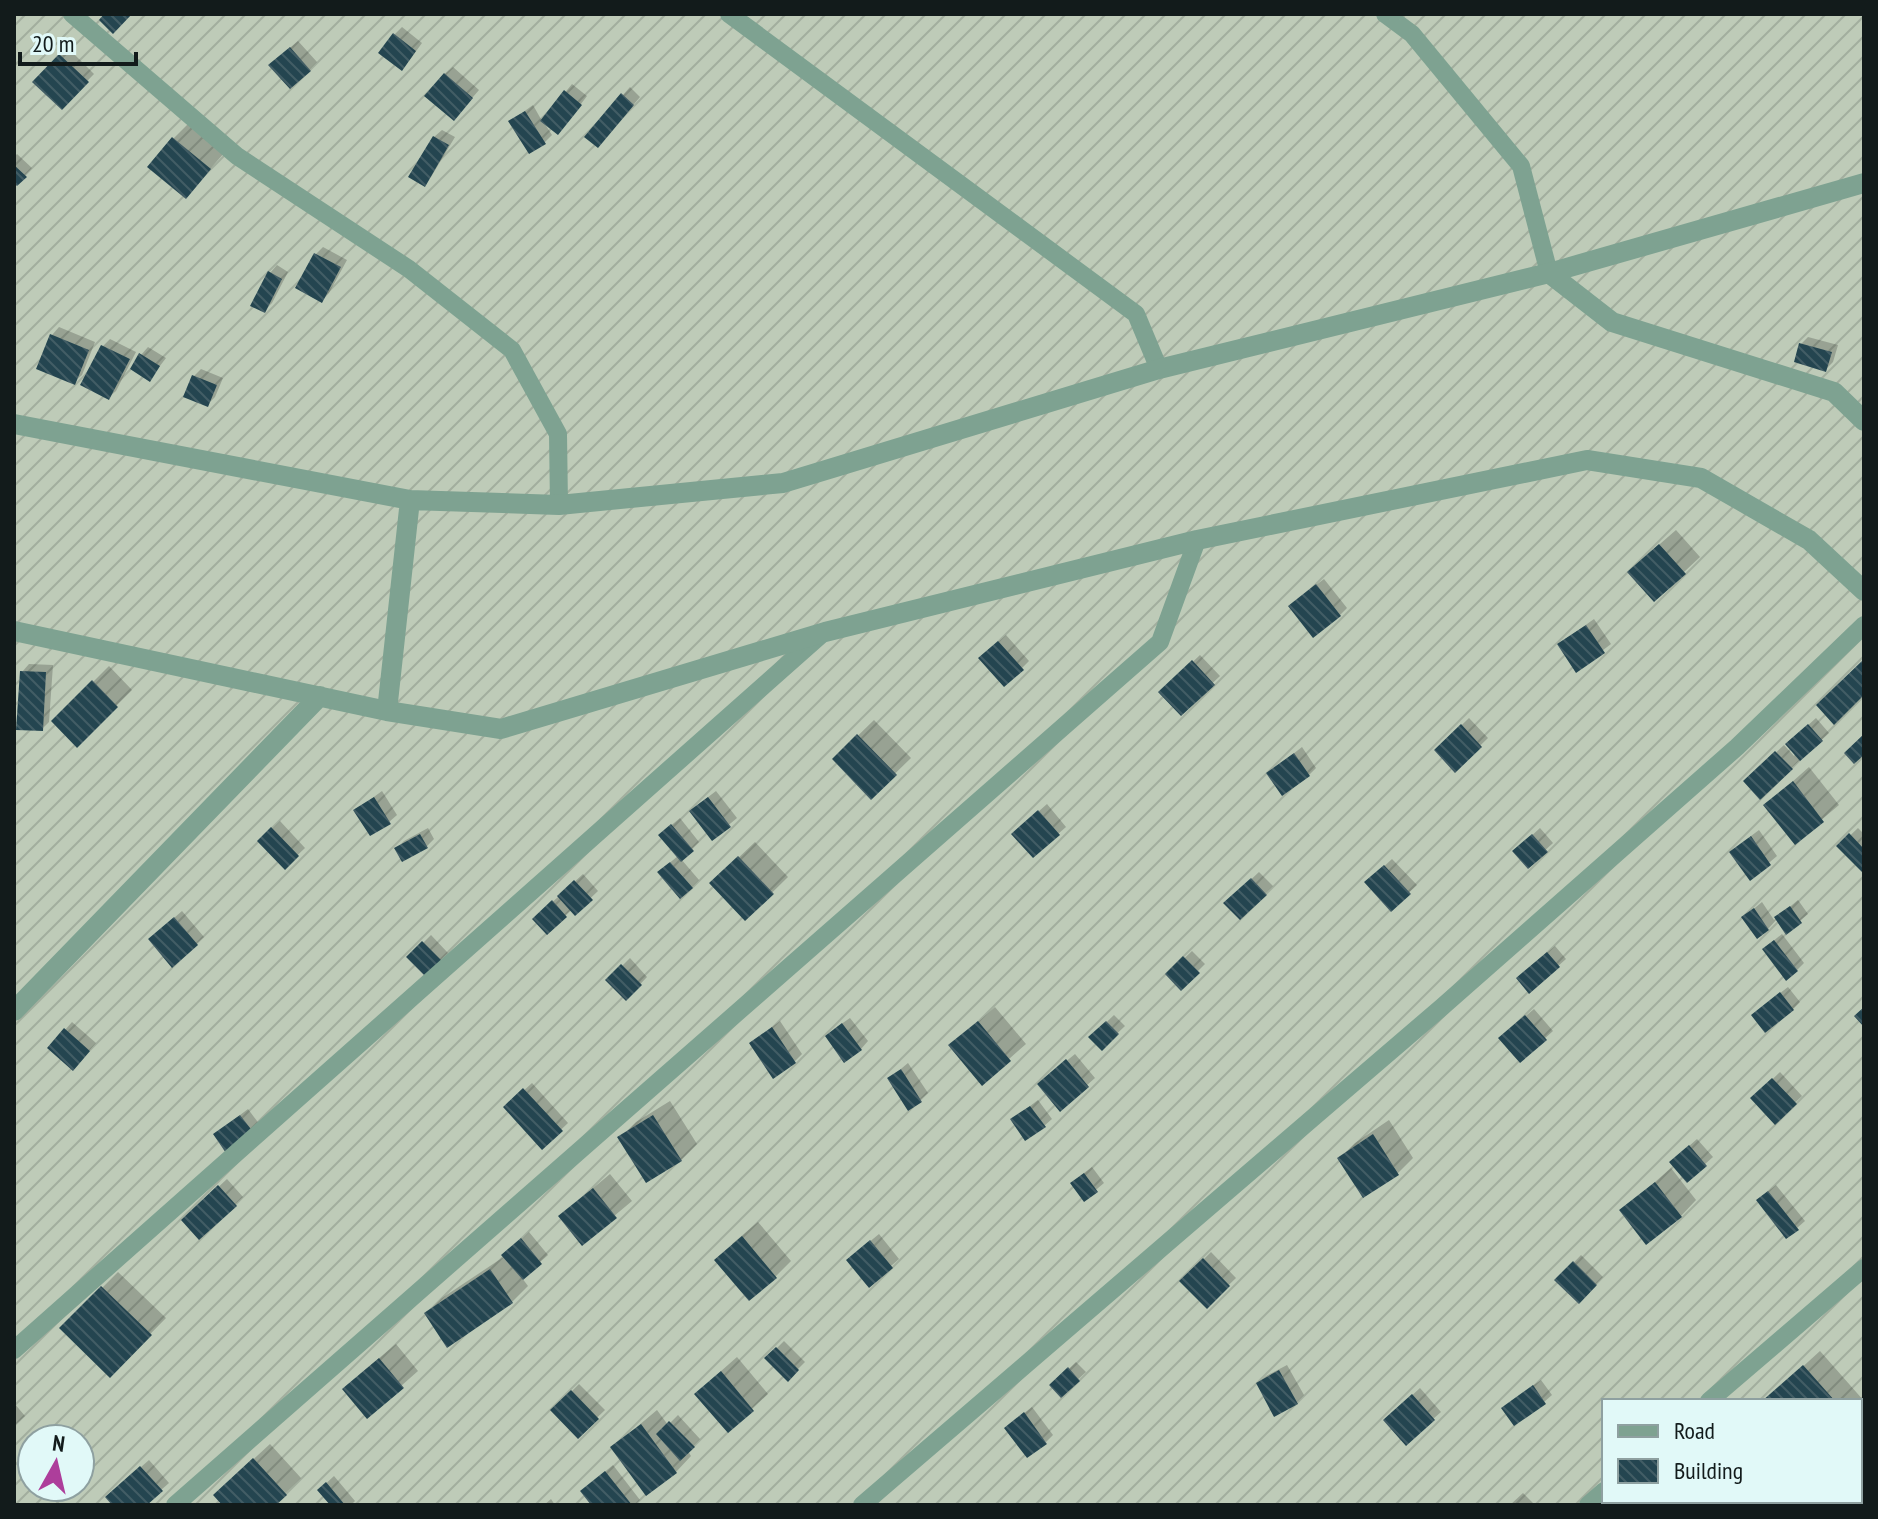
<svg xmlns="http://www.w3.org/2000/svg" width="1878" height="1519" font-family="'PT Sans Narrow',sans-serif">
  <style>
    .garden { fill: url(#garden-furrows); fill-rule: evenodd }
    .shadow { fill: #0003 }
    .building { fill: url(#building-back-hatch) }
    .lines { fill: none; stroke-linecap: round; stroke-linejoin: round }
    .service { stroke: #7ea291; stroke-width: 18 }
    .minor { stroke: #7ea291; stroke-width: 20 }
  </style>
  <defs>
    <pattern id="garden-furrows" width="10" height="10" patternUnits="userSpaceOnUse" patternTransform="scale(2)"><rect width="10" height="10" fill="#becbb8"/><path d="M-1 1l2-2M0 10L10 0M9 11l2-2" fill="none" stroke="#a2ae9e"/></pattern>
    <pattern id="building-back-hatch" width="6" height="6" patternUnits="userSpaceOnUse" patternTransform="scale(2)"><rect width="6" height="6" fill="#244550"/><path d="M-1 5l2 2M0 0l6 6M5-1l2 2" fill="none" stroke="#425d65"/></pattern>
  </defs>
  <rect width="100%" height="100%" fill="#e1f9f8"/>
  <path class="garden" d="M14,14H1864V1505H14ZM1604,1401H1860V1501H1604ZM32,1439H80V1487H32Z"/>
  <path class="shadow" d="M402,27L422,43L409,61L394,35Z
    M298,41L317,62L309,70L278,58Z
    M68,48L94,74L62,107L35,82Z
    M453,67L479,90L461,111L445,74Z
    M572,84L587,96L565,125L543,121L552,135L544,143L511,121L533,105L542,121Z
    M630,87L640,97L605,138L623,95Z
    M189,123L225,152L186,196L173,139Z
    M442,130L455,137L431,177L424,185L434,137Z
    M17,154L32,168L17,183L14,180V157Z
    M323,247L347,260L329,293L322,301L298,288L316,254Z
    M277,265L288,272L272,303L264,311L270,273Z
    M59,327L95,342L82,375L74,382L52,335Z
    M1808,337L1838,345L1833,362L1826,369L1801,344Z
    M110,339L136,352L116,391L108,398L103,346Z
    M148,347L166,358L150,379L141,355Z
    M201,369L223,378L215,397L208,404L194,376Z
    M1676,530L1700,557L1684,572L1645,557Z
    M1324,579L1347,608L1340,615L1298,599Z
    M1594,619L1611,644L1577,670L1559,644Z
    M1006,635L1029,661L1022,668L988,651Z
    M1200,655L1220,676L1181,713L1161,692Z
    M29,664L53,665L49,722L42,729L22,672Z
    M109,666L132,690L77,745L54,721Z
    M1469,718L1488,738L1455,770L1436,750Z
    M1816,718L1829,733L1760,797L1745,781L1784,745L1794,756L1796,753L1795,737Z
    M874,720L911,758L871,797L834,759Z
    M1302,747L1316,768L1309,775L1269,773Z
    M1809,767L1839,805L1795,842L1766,805Z
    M382,791L397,815L389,822L356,810Z
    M716,791L737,818L713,838L699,804Z
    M1047,804L1066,827L1058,834L1021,827Z
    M680,818L699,842L681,859L699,880L692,887L667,865L678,856L668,828Z
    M280,821L305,848L285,867L260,841Z
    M428,828L434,839L427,846L403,860L397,848L404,841Z
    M1540,828L1553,843L1528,866L1515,851Z
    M1858,828L1864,834V871L1839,846Z
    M1759,830L1777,856L1751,878L1739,845Z
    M755,842L788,877L745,919L712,883Z
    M1392,859L1417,885L1391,909L1367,882Z
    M1259,872L1273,886L1240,917L1226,903Z
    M583,874L598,891L575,913L572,909L547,932L534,919Z
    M1798,900L1808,914L1786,932L1777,919L1768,929L1744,917L1762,902L1774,920Z
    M182,911L204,937L196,944L158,932Z
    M1782,934L1804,963L1797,970L1772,942Z
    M431,935L448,953L426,974L409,957Z
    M1555,946L1566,959L1530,991L1525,971Z
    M1192,951L1205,964L1181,988L1168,974Z
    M630,958L647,977L626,999L608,980Z
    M1788,987L1800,1002L1793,1009L1761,1008Z
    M995,1007L1026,1044L982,1083L951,1046Z
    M1534,1009L1553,1031L1520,1061L1508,1031Z
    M1114,1015L1125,1026L1102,1048L1091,1037Z
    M850,1018L868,1041L861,1049L834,1029Z
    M780,1021L802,1054L795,1061L751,1043Z
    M72,1022L96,1043L80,1061L65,1030Z
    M1075,1054L1095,1078L1060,1109L1047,1077Z
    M908,1063L928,1093L920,1100L890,1078Z
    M1780,1072L1802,1096L1775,1122L1753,1098Z
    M532,1083L568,1123L543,1147L506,1107Z
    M1038,1100L1052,1119L1044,1126L1013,1119Z
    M670,1101L697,1144L681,1160L620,1138L636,1122Z
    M248,1109L260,1125L252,1132L215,1134Z
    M1389,1120L1413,1158L1398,1173L1339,1159L1355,1143Z
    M1697,1139L1713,1157L1687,1180L1679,1155Z
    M1092,1167L1104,1183L1085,1199L1080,1176Z
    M1671,1168L1696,1200L1681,1216L1622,1211Z
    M610,1174L632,1201L582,1243L560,1216Z
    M227,1179L243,1197L199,1237L183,1220Z
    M1776,1185L1805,1221L1797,1228L1766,1193Z
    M758,1222L791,1261L775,1277L732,1244Z
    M529,1232L548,1255L522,1278L528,1286L512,1302L427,1313L442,1298L505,1256Z
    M879,1234L899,1259L869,1285L856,1253Z
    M1211,1252L1236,1278L1207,1306L1182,1281Z
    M1581,1255L1603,1277L1579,1301L1557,1280Z
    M118,1272L166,1318L110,1375L62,1328Z
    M784,1341L805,1362L788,1379L767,1358Z
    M396,1344L418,1371L367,1416L360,1374Z
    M1820,1351L1864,1401V1439L1860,1443V1401H1765Z
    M737,1357L768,1394L728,1430L712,1379Z
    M1076,1362L1086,1372L1061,1395L1052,1385Z
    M1287,1365L1304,1395L1296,1403L1258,1383L1266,1376Z
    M1541,1380L1552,1395L1544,1402L1511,1401Z
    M579,1384L605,1410L578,1436L553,1410Z
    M1420,1388L1441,1412L1433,1419L1393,1413Z
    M14,1403L25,1416L14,1426Z
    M1032,1407L1053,1435L1046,1442L1014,1421Z
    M657,1410L668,1425L678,1415L700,1439L688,1451L691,1456L676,1472L613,1447Z
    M270,1444L301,1478L273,1505H225L231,1480Z
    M149,1460L169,1483L144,1505H115V1490Z
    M613,1465L640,1500L635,1505H593L590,1484Z
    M334,1476L355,1501L351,1505H332L319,1490Z
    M1523,1493L1535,1505H1510Z
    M551,1499L555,1505H544Z"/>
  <path class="building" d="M104,14H132L113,34L99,20Z
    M393,33L416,51L402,71L378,53Z
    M290,47L311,71L290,89L268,65Z
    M59,54L89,82L62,110L32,82Z
    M444,73L473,98L454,121L424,96Z
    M564,90L582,105L558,135L540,121Z
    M621,93L634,105L598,148L584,137Z
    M525,111L546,144L529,154L508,121Z
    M433,136L449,145L425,187L408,177Z
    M172,137L211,169L186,199L147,167Z
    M14,165L27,177L17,186L14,183Z
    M314,253L341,267L322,303L295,288Z
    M268,271L282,279L265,313L250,306Z
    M50,334L89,350L75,385L36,369Z
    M1799,343L1832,352L1826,372L1794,362Z
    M101,345L130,359L109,400L80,385Z
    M139,353L160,366L150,382L130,369Z
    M192,375L217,385L208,407L183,397Z
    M1659,544L1686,574L1654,602L1627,572Z
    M1316,584L1341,616L1313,638L1288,606Z
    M1586,625L1605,653L1576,673L1557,644Z
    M998,641L1024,670L1004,687L978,658Z
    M1192,660L1215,685L1181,716L1158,692Z
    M1862,661L1864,695L1834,725L1816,705Z
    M20,671L46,672L43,731L16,730Z
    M92,680L118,707L77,748L51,721Z
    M1461,724L1482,747L1455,773L1434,750Z
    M1808,724L1823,741L1800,761L1785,744Z
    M857,734L897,775L871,800L832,759Z
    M1864,734V755L1854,764L1844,753Z
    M1775,751L1793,769L1760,800L1743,781Z
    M1294,753L1310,776L1282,796L1266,773Z
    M1793,781L1824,822L1795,845L1763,805Z
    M374,797L391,824L370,836L353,810Z
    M708,797L731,827L712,841L689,811Z
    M1038,810L1060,835L1033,858L1011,834Z
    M671,824L694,851L681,862L658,835Z
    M271,827L299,856L285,870L257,841Z
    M1849,833L1864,849V874L1836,846Z
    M420,834L428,848L402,862L394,848Z
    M1532,834L1548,852L1528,869L1512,851Z
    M1751,836L1771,865L1750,881L1729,852Z
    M738,856L774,894L745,921L709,883Z
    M670,862L693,888L680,899L657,872Z
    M1384,865L1411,894L1391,912L1364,882Z
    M1251,878L1267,895L1240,920L1223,903Z
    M574,880L593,900L575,916L557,896Z
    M552,900L567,917L547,935L532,919Z
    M1790,906L1802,923L1786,935L1774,917Z
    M1754,908L1769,930L1757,939L1741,917Z
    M174,917L198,945L172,968L148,939Z
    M1774,940L1798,971L1786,981L1762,949Z
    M422,941L442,961L426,977L406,957Z
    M1547,952L1560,967L1529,994L1516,978Z
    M1183,956L1200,973L1181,991L1165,974Z
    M621,964L642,985L626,1001L605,980Z
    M1780,992L1794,1010L1765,1033L1751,1015Z
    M1864,1007V1027L1854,1016Z
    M1525,1015L1547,1040L1520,1063L1498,1038Z
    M978,1021L1011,1061L982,1086L948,1045Z
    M1106,1021L1119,1034L1102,1051L1088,1037Z
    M842,1023L862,1050L844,1063L825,1036Z
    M772,1027L796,1063L773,1079L749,1043Z
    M64,1028L90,1051L73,1071L47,1048Z
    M1066,1059L1089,1087L1060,1112L1037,1084Z
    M901,1069L922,1102L908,1111L887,1078Z
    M1772,1078L1797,1104L1775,1125L1750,1098Z
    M523,1088L563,1131L542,1150L503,1107Z
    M1030,1106L1046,1127L1025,1141L1010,1119Z
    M240,1115L254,1133L226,1153L213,1134Z
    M653,1115L682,1161L646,1183L617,1137Z
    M1373,1134L1399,1175L1363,1198L1337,1158Z
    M1689,1145L1707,1166L1687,1183L1669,1162Z
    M1084,1173L1098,1192L1084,1202L1070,1183Z
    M1655,1182L1682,1217L1646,1245L1619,1210Z
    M218,1185L237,1206L199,1240L181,1220Z
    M593,1188L617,1218L582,1246L558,1216Z
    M1768,1191L1799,1230L1786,1239L1756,1200Z
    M742,1236L777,1278L749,1301L714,1260Z
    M521,1238L542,1264L523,1280L501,1255Z
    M870,1240L893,1268L869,1288L846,1260Z
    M1203,1258L1230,1286L1207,1309L1179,1281Z
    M1573,1261L1597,1285L1579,1304L1554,1280Z
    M490,1269L513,1303L447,1348L424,1313Z
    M101,1286L152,1335L110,1378L59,1328Z
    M776,1347L799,1370L788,1382L764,1358Z
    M379,1358L404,1388L367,1419L342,1389Z
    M1803,1365L1835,1401H1762Z
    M1068,1367L1080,1381L1061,1398L1049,1385Z
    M1279,1370L1298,1404L1274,1417L1256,1383Z
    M721,1371L754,1411L728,1433L694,1394Z
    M1533,1385L1546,1404L1514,1426L1501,1408Z
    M571,1390L599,1419L578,1439L550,1410Z
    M1412,1394L1435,1420L1406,1446L1383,1420Z
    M1024,1412L1047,1444L1027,1458L1004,1428Z
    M669,1421L695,1447L680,1461L656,1434Z
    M641,1424L677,1473L646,1496L610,1447Z
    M253,1458L287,1495L276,1505H222L213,1495Z
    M140,1466L163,1491L147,1505H112L105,1497Z
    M605,1471L632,1505H591L580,1491Z
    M326,1482L345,1505H330L317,1490Z"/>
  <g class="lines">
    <path class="service" d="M72,14L237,156L409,269L512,350L558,434L559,505
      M729,14L1136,314L1159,369
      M1385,14L1412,34L1521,166L1549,273
      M14,1350L823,633
      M1709,1401L1864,1268
      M175,1505L1160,642L1197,540
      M862,1505L1442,1007L1737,747L1864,625
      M1588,1505L1604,1491"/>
    <path class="minor" d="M1549,273L1612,322L1834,392L1864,421
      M14,424L410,500L559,505L783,483L1159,369L1549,273L1864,183
      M14,631L387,711L410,500
      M387,711L501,729L825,632L1197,540L1587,460L1701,478L1809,540L1864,591
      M14,1011L320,696"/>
  </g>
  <rect width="1878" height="1519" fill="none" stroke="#121b1b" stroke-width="32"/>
  <rect x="1602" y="1399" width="260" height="104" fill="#e1f9f8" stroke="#8ea0a0" stroke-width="2"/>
  <rect x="1618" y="1425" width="40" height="12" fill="#7ea291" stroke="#8ea0a0" stroke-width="2"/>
  <text x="1674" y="1439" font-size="24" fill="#121b1b">Road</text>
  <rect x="1618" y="1459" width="40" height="24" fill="url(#building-back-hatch)" stroke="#8ea0a0" stroke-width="2"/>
  <text x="1674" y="1479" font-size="24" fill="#121b1b">Building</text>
  <g transform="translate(56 1463) rotate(8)"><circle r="38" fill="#e1f9f8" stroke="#8ea0a0" stroke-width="2"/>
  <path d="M0-6L14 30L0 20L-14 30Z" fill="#ad3e9b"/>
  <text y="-12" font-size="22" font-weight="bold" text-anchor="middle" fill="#121b1b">N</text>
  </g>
  <path d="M20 52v12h116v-12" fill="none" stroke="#121b1b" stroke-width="4"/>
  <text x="32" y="52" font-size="24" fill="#121b1b" stroke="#e1f9f8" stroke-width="6" paint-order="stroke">20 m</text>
</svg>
